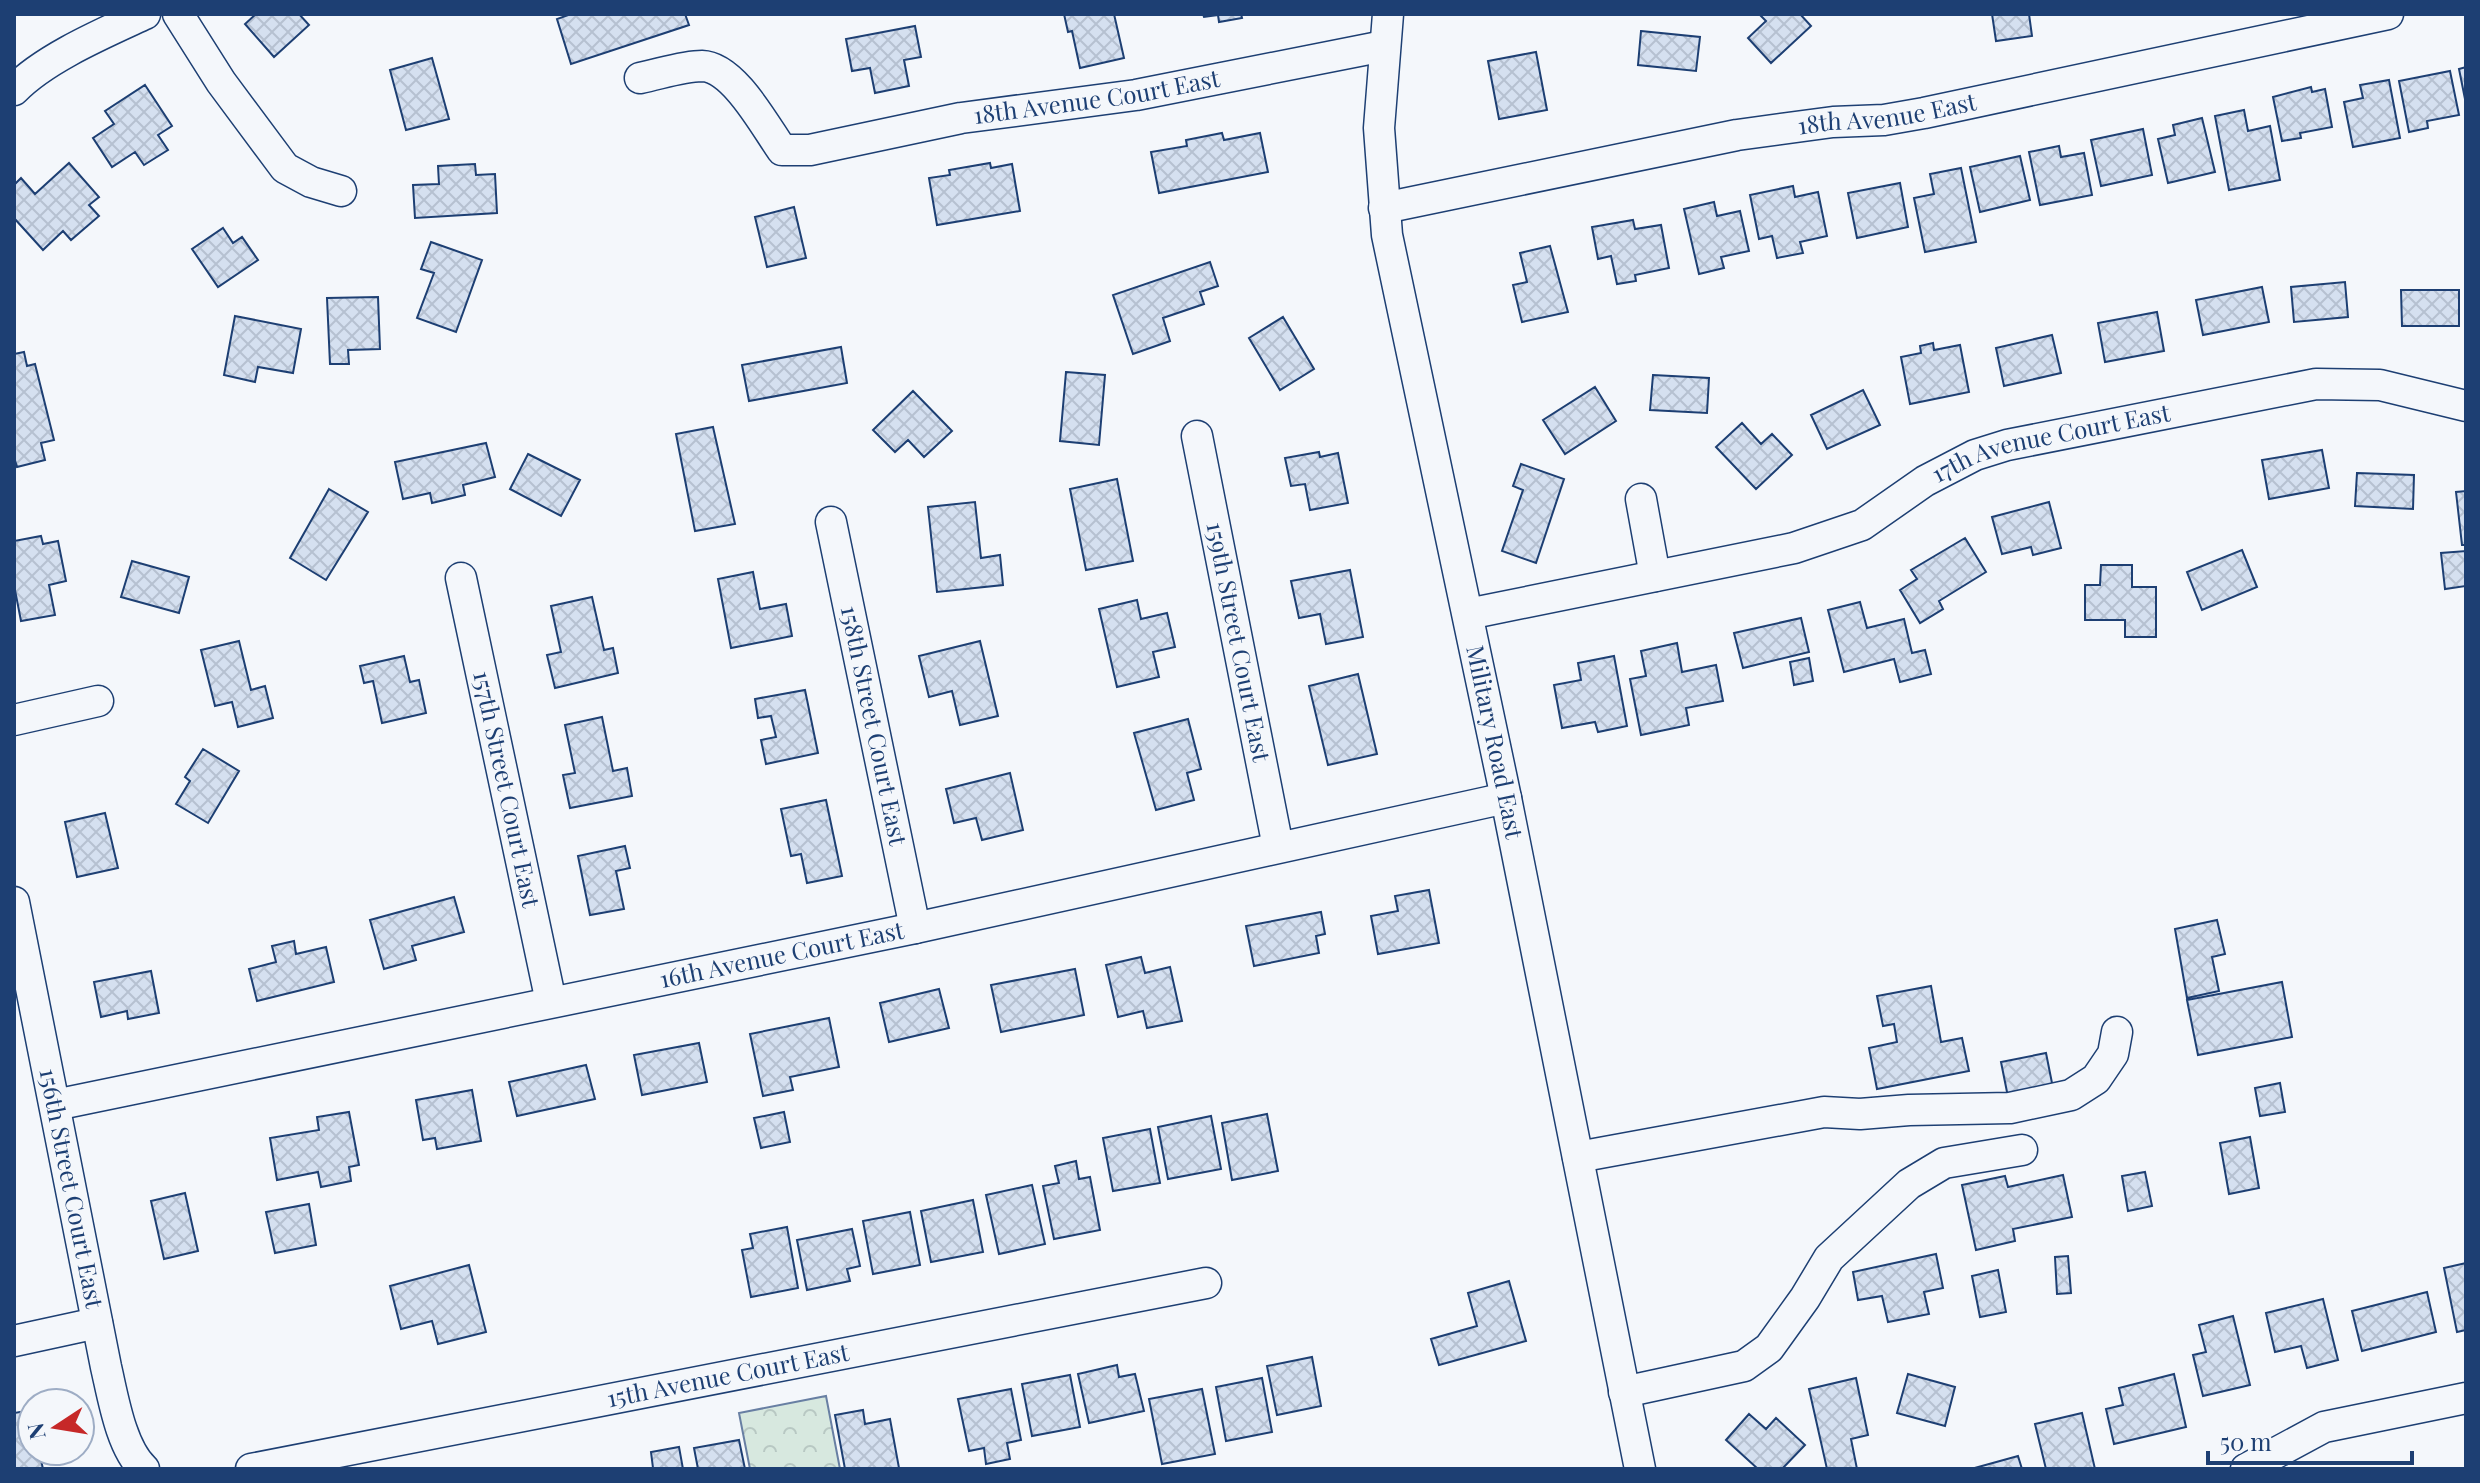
<svg xmlns="http://www.w3.org/2000/svg" width="2480" height="1483" font-family="'Playfair Display',serif">
  <style>
    .park { fill: url(#park-crowns); stroke: #687fa3; stroke-width: 2 }
    .building { fill: url(#building-cross-hatch); stroke: #1d3f73; stroke-width: 2 }
    .lines { fill: none; stroke-linecap: round; stroke-linejoin: round }
    .minor-casing { stroke: #1d3f73; stroke-width: 33 }
    .minor { stroke: #f4f7fb; stroke-width: 30 }
    .labels { text-anchor: middle; stroke-width: 6; stroke-linejoin: round; paint-order: stroke }
    .street-label { font-size: 24px; fill: #1d3f73; stroke: #f4f7fb }
  </style>
  <defs>
    <pattern id="park-crowns" width="20" height="18" patternUnits="userSpaceOnUse" patternTransform="scale(2)"><rect width="20" height="18" fill="#d7e8df"/><path d="M2 6a3 3 0 1 1 6 0M12 15a3 3 0 1 1 6 0" fill="none" stroke="#b8c8c3"/></pattern>
    <pattern id="building-cross-hatch" width="8" height="8" patternUnits="userSpaceOnUse" patternTransform="scale(2)"><rect width="8" height="8" fill="#d5e0f0"/><path d="M0 0l8 8M0 8l8-8" fill="none" stroke="#b6c1d1"/></pattern>
  </defs>
  <rect width="100%" height="100%" fill="#f4f7fb"/>
  <path class="park" d="M826,1396L840,1469H750L739,1413Z"/>
  <path class="building" d="M256,14H299L309,25L274,57L245,24Z
    M571,14H685L689,25L571,64L557,19Z
    M1064,14H1114L1124,58L1080,68L1072,31L1068,32Z
    M1203,14H1241L1242,18L1219,22L1218,15L1204,17Z
    M1759,14H1800L1811,26L1771,63L1748,38L1766,21Z
    M1992,14H2029L2032,36L1996,41Z
    M915,26L921,57L904,60L909,86L875,93L870,68L852,71L846,39Z
    M1641,31L1700,37L1696,71L1638,65Z
    M1536,52L1547,110L1499,119L1488,61Z
    M432,58L449,119L406,130L390,70Z
    M2466,67V104L2459,69Z
    M2450,71L2459,115L2427,121L2428,128L2409,132L2399,81Z
    M2389,80L2400,138L2353,147L2344,102L2363,98L2360,85Z
    M145,85L172,126L158,135L168,150L144,165L135,152L112,167L93,138L114,124L105,111Z
    M2311,87L2312,92L2325,89L2332,127L2300,133L2301,138L2282,141L2273,97Z
    M2244,110L2248,131L2270,126L2280,180L2229,190L2215,116Z
    M2202,118L2215,172L2168,183L2158,139L2175,135L2173,125Z
    M2143,129L2152,175L2101,186L2091,140Z
    M1222,133L1224,140L1260,133L1268,172L1159,193L1151,152L1187,146L1186,140Z
    M2059,146L2061,157L2084,153L2092,195L2040,205L2029,152Z
    M2020,156L2030,200L1980,212L1970,167Z
    M69,163L99,197L89,205L99,216L71,240L63,231L43,250L14,218V185L21,178L35,194Z
    M990,163L991,168L1012,164L1020,211L937,225L929,178L950,175L949,170Z
    M475,164L476,175L495,174L497,213L415,218L413,185L439,184L438,166Z
    M1961,168L1976,242L1925,252L1914,198L1934,194L1930,174Z
    M1900,183L1908,227L1857,238L1848,193Z
    M1793,186L1795,197L1818,192L1827,236L1800,242L1803,253L1777,258L1772,236L1759,239L1750,195Z
    M1714,202L1717,216L1740,211L1749,251L1721,257L1724,268L1699,274L1684,209Z
    M794,207L806,258L767,267L755,217Z
    M1633,220L1635,229L1661,225L1669,268L1635,275L1636,281L1617,284L1611,256L1598,259L1592,227Z
    M223,228L233,243L242,237L258,260L218,287L192,249Z
    M431,242L482,260L456,332L417,318L434,273L421,269Z
    M1550,246L1568,312L1522,322L1513,285L1527,282L1520,253Z
    M1210,262L1218,286L1200,292L1204,304L1163,318L1170,341L1133,354L1113,295Z
    M2345,282L2348,317L2294,322L2291,287Z
    M2262,287L2269,322L2203,335L2196,300Z
    M2401,290H2459V326H2402Z
    M378,297L380,349L348,350L349,364H330L327,298Z
    M2157,312L2164,351L2105,362L2098,323Z
    M235,316L301,329L293,373L258,367L255,382L224,375Z
    M1283,317L1314,369L1280,390L1249,338Z
    M2052,335L2061,373L2004,386L1996,348Z
    M1933,343L1934,350L1960,345L1969,392L1910,404L1901,357L1921,353L1920,346Z
    M841,347L847,383L749,401L742,365Z
    M24,352L27,366L35,364L54,440L41,443L45,460L17,467L14,457V354Z
    M1066,372L1105,375L1099,445L1060,441Z
    M1653,375L1709,378L1707,413L1650,410Z
    M1595,387L1616,421L1565,454L1543,420Z
    M1863,390L1880,425L1827,449L1811,415Z
    M913,391L952,431L924,457L908,440L895,452L873,430Z
    M1742,423L1761,444L1772,434L1792,455L1756,489L1716,447Z
    M713,427L735,524L695,531L676,434Z
    M486,443L495,477L463,485L465,495L432,503L430,493L403,499L395,462Z
    M2322,450L2329,488L2269,499L2262,460Z
    M1319,452L1320,457L1338,453L1348,503L1310,510L1305,484L1291,486L1285,458Z
    M528,454L580,480L561,516L510,489Z
    M1521,464L1564,479L1536,563L1502,551L1523,490L1513,486Z
    M2357,473L2414,475L2413,509L2355,506Z
    M1117,479L1133,561L1086,570L1070,489Z
    M329,489L368,512L326,580L290,558Z
    M2466,491V545H2462L2456,492Z
    M975,502L981,558L1000,555L1003,585L937,592L928,507Z
    M2049,502L2061,548L2033,555L2031,547L2002,554L1992,517Z
    M41,536L43,544L58,541L66,581L49,585L55,615L21,621L14,585V541Z
    M1965,538L1986,572L1939,601L1943,609L1920,623L1900,590L1917,579L1911,570Z
    M2242,550L2257,587L2202,610L2187,572Z
    M2466,551V586L2445,589L2441,553Z
    M132,561L189,577L179,613L121,597Z
    M2101,565H2132V587H2156V637H2125V620H2085V585H2100Z
    M1350,570L1363,637L1326,644L1320,614L1299,618L1291,581Z
    M753,572L760,609L786,604L792,636L731,648L718,579Z
    M592,597L604,650L613,648L618,673L555,688L547,655L561,652L551,606Z
    M1137,600L1141,619L1167,613L1175,647L1153,652L1159,677L1117,687L1099,609Z
    M1860,602L1867,628L1904,619L1912,653L1925,650L1931,674L1900,682L1894,659L1844,672L1828,610Z
    M1801,618L1809,652L1743,668L1734,633Z
    M239,641L251,690L265,686L273,718L238,727L232,702L215,706L201,650Z
    M980,641L998,716L960,725L952,691L929,697L919,656Z
    M1677,643L1682,672L1716,665L1723,701L1686,708L1689,725L1641,735L1630,679L1646,676L1641,651Z
    M404,656L410,682L419,680L426,713L382,723L373,681L364,683L360,666Z
    M1614,656L1627,726L1598,732L1595,722L1562,728L1554,685L1581,680L1578,663Z
    M1809,658L1813,681L1794,685L1790,662Z
    M1358,674L1377,754L1328,765L1309,686Z
    M805,690L818,753L766,764L761,740L776,737L771,716L758,718L755,699Z
    M602,717L613,771L627,768L632,796L570,808L563,775L575,773L565,725Z
    M1188,719L1201,769L1187,773L1194,800L1156,810L1134,733Z
    M203,749L239,771L208,823L176,804L190,781L185,777Z
    M1010,773L1023,830L982,840L976,818L954,823L946,789Z
    M826,800L842,876L807,883L801,854L791,856L781,809Z
    M105,813L118,868L77,877L65,822Z
    M625,846L630,868L616,871L624,909L590,915L578,856Z
    M1429,890L1439,943L1378,954L1371,916L1398,911L1395,896Z
    M454,897L464,932L412,946L416,960L384,969L370,920Z
    M1321,912L1325,934L1316,936L1319,953L1254,966L1246,926Z
    M2217,920L2225,954L2212,957L2219,991L2187,998L2175,929Z
    M294,941L296,954L326,947L334,982L257,1001L249,969L276,962L272,946Z
    M1141,957L1145,973L1170,967L1182,1021L1147,1028L1143,1011L1118,1017L1106,965Z
    M1075,969L1084,1015L1001,1032L991,985Z
    M151,971L159,1013L128,1019L127,1011L101,1017L94,982Z
    M2282,982L2292,1037L2198,1055L2187,1000Z
    M1931,986L1941,1042L1962,1038L1969,1071L1877,1089L1869,1048L1897,1042L1894,1024L1883,1026L1877,996Z
    M939,989L949,1028L889,1042L880,1003Z
    M829,1018L839,1067L790,1077L793,1090L763,1096L750,1034Z
    M699,1043L707,1082L642,1095L634,1055Z
    M2046,1053L2054,1093L2009,1102L2001,1062Z
    M586,1065L595,1099L517,1116L509,1082Z
    M2280,1083L2285,1112L2260,1116L2255,1088Z
    M472,1090L481,1141L437,1149L435,1138L423,1140L416,1100Z
    M349,1112L359,1165L349,1167L351,1181L321,1187L318,1172L277,1180L270,1138L319,1130L317,1117Z
    M784,1112L790,1142L761,1148L754,1118Z
    M1267,1114L1278,1171L1232,1180L1222,1123Z
    M1211,1116L1221,1169L1168,1179L1158,1127Z
    M1150,1129L1160,1183L1113,1191L1103,1138Z
    M2250,1137L2259,1188L2229,1194L2220,1143Z
    M1076,1161L1079,1179L1090,1177L1100,1230L1054,1239L1043,1186L1059,1183L1055,1166Z
    M2145,1172L2152,1206L2128,1211L2122,1176Z
    M2063,1175L2072,1217L2013,1229L2015,1241L1976,1250L1962,1185L2005,1176L2008,1187Z
    M1032,1185L1045,1244L999,1254L986,1195Z
    M185,1193L198,1251L164,1259L151,1201Z
    M973,1200L983,1252L931,1262L921,1211Z
    M309,1204L316,1245L275,1253L266,1212Z
    M910,1212L920,1265L873,1274L863,1221Z
    M787,1227L798,1288L751,1297L742,1250L753,1248L750,1234Z
    M852,1229L860,1266L847,1269L850,1281L807,1290L797,1240Z
    M1936,1254L1943,1288L1924,1292L1929,1314L1888,1322L1882,1296L1858,1300L1853,1272Z
    M2068,1256L2071,1293L2057,1294L2055,1257Z
    M2466,1263V1330L2457,1332L2444,1268Z
    M469,1265L486,1332L438,1344L432,1321L401,1329L390,1286Z
    M1998,1270L2006,1312L1980,1317L1972,1276Z
    M1509,1281L1526,1341L1439,1365L1431,1339L1477,1326L1468,1293Z
    M2427,1292L2436,1332L2362,1351L2352,1311Z
    M2323,1299L2338,1360L2307,1368L2301,1346L2275,1352L2266,1313Z
    M2233,1316L2250,1385L2203,1396L2193,1355L2206,1352L2199,1325Z
    M1312,1357L1321,1406L1277,1415L1267,1366Z
    M1117,1365L1119,1377L1135,1374L1144,1411L1089,1423L1078,1374Z
    M1908,1374L1955,1387L1945,1426L1897,1413Z
    M2174,1374L2186,1427L2114,1444L2106,1409L2123,1405L2119,1388Z
    M1070,1375L1080,1427L1032,1436L1022,1384Z
    M1262,1378L1272,1432L1226,1441L1216,1387Z
    M1856,1378L1868,1435L1851,1439L1857,1469H1827L1809,1389Z
    M1011,1389L1021,1440L1007,1443L1010,1459L986,1464L984,1448L969,1451L958,1399Z
    M1202,1389L1215,1454L1162,1464L1149,1399Z
    M32,1410V1451H39L43,1469H14V1413Z
    M863,1410L865,1424L890,1419L899,1468L845,1469L835,1415Z
    M2082,1413L2095,1469H2046L2035,1424Z
    M1749,1414L1766,1429L1776,1418L1805,1445L1782,1469H1758L1726,1440Z
    M739,1440L745,1469H698L694,1448Z
    M679,1447L683,1469H647L653,1468L651,1452Z
    M2018,1456L2022,1469H1971Z"/>
  <g class="lines">
    <g class="minor-casing">
      <g id="minor">
        <path d="M178,14L221,82L285,168L311,182L341,191"/>
        <path id="s1" d="M1388,14L1379,128L1387,235L1506,798L1640,1469"/>
        <path id="s2" d="M640,78C660,74 683,66 702,66C734,67 765,126 782,150H810L961,118L1136,95L1384,46"/>
        <path d="M14,90C45,58 104,33 145,14"/>
        <path id="s3" d="M1384,208L1737,135L1833,122L1884,120L1924,113L2388,14"/>
        <path id="s4" d="M1197,436L1278,847"/>
        <path d="M1641,499L1655,576"/>
        <path id="s5" d="M831,522L915,928"/>
        <path id="s6" d="M461,578L551,1002"/>
        <path id="s7" d="M1468,614L1794,548L1862,525L1925,481L1975,455L2007,445L2316,384L2380,385L2466,406"/>
        <path d="M14,720L98,701"/>
        <path id="s8" d="M14,902L106,1367C113,1397 121,1448 144,1469"/>
        <path id="s9" d="M55,1105L915,928L1506,798"/>
        <path d="M1578,1157L1824,1112L1860,1114L1909,1110L2010,1108L2071,1095L2096,1079L2113,1054L2117,1032"/>
        <path d="M14,1341L97,1323"/>
        <path d="M1624,1392L1744,1366L1769,1348L1805,1298L1829,1258L1909,1184L1944,1163L2022,1150"/>
        <path id="s10" d="M251,1469L1206,1283"/>
        <path d="M2246,1469L2324,1427L2466,1398"/>
      </g>
    </g>
    <use href="#minor" class="minor"/>
  </g>
  <g class="labels">
    <g class="street-label">
      <text dy="8" stroke="none"><textPath href="#s2" startOffset="502">18th Avenue Court East</textPath></text>
      <text dy="8" stroke="none"><textPath href="#s3" startOffset="512">18th Avenue East</textPath></text>
      <text dy="8" stroke="none"><textPath href="#s7" startOffset="614">17th Avenue Court East</textPath></text>
      <text dy="8" stroke="none"><textPath href="#s4" startOffset="210">159th Street Court East</textPath></text>
      <text dy="8" stroke="none"><textPath href="#s5" startOffset="208">158th Street Court East</textPath></text>
      <text dy="8" stroke="none"><textPath href="#s1" startOffset="740">Military Road East</textPath></text>
      <text dy="8" stroke="none"><textPath href="#s6" startOffset="216">157th Street Court East</textPath></text>
      <text dy="8" stroke="none"><textPath href="#s9" startOffset="742">16th Avenue Court East</textPath></text>
      <text dy="8" stroke="none"><textPath href="#s8" startOffset="292">156th Street Court East</textPath></text>
      <text dy="8" stroke="none"><textPath href="#s10" startOffset="486">15th Avenue Court East</textPath></text>
    </g>
  </g>
  <rect width="2480" height="1483" fill="none" stroke="#1d3f73" stroke-width="32"/>
  <g transform="translate(56 1427) rotate(258)"><circle r="38" fill="#f4f7fb" stroke="#9eadc5" stroke-width="2"/>
  <path d="M0-6L14 30L0 20L-14 30Z" fill="#c62828"/>
  <text y="-12" font-size="22" font-weight="bold" text-anchor="middle" fill="#1d3f73">N</text>
  </g>
  <path d="M2208 1451v12h204v-12" fill="none" stroke="#1d3f73" stroke-width="4"/>
  <text x="2220" y="1451" font-size="24" fill="#1d3f73" stroke="#f4f7fb" stroke-width="6" paint-order="stroke">50 m</text>
</svg>
